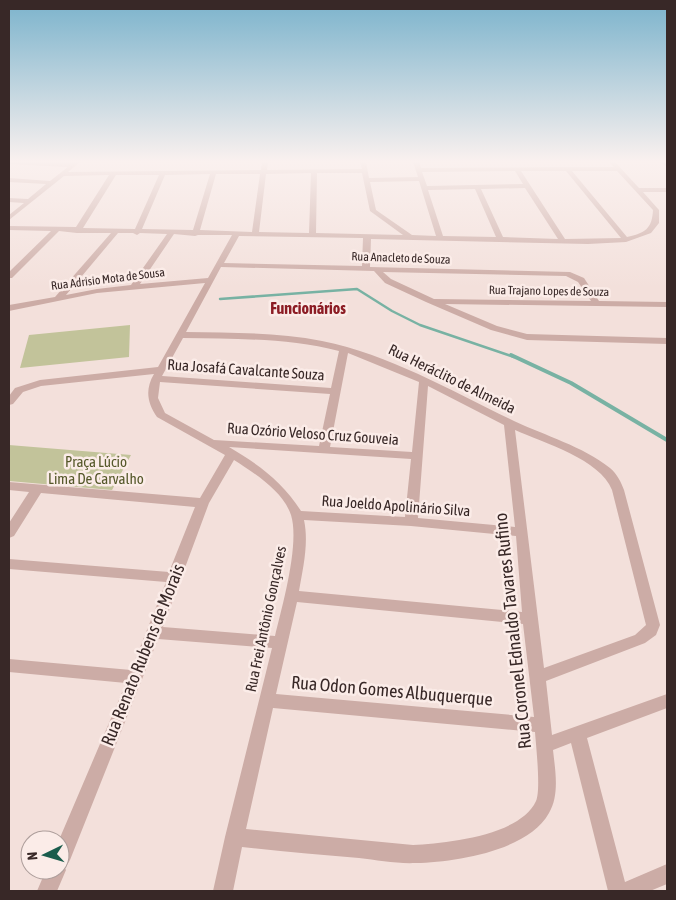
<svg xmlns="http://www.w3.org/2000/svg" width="676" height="900" font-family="'Asap Condensed',sans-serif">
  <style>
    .green { fill: #c2c39a }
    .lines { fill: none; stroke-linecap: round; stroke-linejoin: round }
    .stream-far1 { stroke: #78b2a3; stroke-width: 2.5 }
    .stream { stroke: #78b2a3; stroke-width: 4 }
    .minor { fill: #ccaca6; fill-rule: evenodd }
    .labels { text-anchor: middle; stroke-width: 5; stroke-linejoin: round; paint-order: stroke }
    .far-street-label { font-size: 12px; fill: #382827; stroke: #fbece8 }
    .street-label { font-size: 15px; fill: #382827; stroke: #fbece8 }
    .park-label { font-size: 15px; fill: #55582a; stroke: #fbece8 }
    .far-district-label { font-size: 16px; font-weight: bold; fill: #8c1c24; stroke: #fbece8 }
    .near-street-label { font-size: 18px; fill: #382827; stroke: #fbece8 }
  </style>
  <rect width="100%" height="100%" fill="#f3e0db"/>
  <path class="green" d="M130,325L129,357L20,368L29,335Z
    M9,445L131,455L112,490L9,481Z"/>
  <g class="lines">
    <path class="stream-far1" d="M220,299L357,289L392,311L420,325L514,357"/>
    <path class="stream" d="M511,355L571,383L667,440"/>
    <path class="minor" d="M9,162H80L68,172L261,170L262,162H268L267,170L362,169L360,162H366L369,178L418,177L413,162H419L421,168L614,167L609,162H615L639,188H667V192H643L659,210V223L651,233L626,242L588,244L371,239L370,267L570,272L584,278L599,301L667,302V307L445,304L497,326L527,334L667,338V344L527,340L491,330L426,302L385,283L374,271L221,267L186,332C232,333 278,332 322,341C391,355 451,391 514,421C546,436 582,446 610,468C617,474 621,482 624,490L660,625L656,635L645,643L546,681L552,735L667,694V708L587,738L625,882L667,864V884L650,891H608L571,743L553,750C555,769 560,795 549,813C528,851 455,862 416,863C397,864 377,860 359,858C320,855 281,851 242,847L233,891H213L225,837L272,648L158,639L70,860L65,868L66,870L57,891H37L46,870H60L59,840L126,683L9,672V659L131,670L166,582L9,569V559L169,572L195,507L41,493L14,536L9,538V523L29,492L9,490V482L200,498L225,455L157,417C147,403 145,389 154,374L41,386L23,392L13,404L9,405V396L15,388L40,380L158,367L205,283L97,293L9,311V305L55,297L111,233H77L59,231L12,278H9V272L51,231L9,230V226L76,227L109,175L64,176L9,220V215L24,203L9,202V198L28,199L46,184L9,182V178L50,181L68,167L9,164ZM515,171L523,184L427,186L422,172ZM521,171H566L621,238L565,239ZM572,171H617L653,210C652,229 645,233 627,237ZM311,173L309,233L259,232L266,174ZM317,173H362L370,211L403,235L316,233ZM210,174L193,230L142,229L165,175ZM216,174H260L252,232L200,230ZM116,175H159L135,229L83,228ZM419,181L436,236L412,235L376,210L370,182ZM525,188L558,239L503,237L481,189ZM475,189L496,237L443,236L428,190ZM118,233H133L137,235L140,233L167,234L131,285L97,289L66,295ZM174,234L195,236L198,235H232L208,278L140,284ZM239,236L363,238L362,266L224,263ZM383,272L566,276L578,282L591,301L434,299L391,279ZM183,338C236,339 288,338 339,351L331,388L162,376ZM348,353L419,382L412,452L330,447ZM160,382L330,394L319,446L214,440L165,413L158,398ZM428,386L504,425L515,527L418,518ZM515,430C544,443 600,459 612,490L646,625L635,635L544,668ZM229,447L411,459L405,517L301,511C283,482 258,464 229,447ZM234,460C254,473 283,491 291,515C300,544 282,607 275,636L163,627L209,503ZM304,520L411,526L516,536L522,612L299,591C303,568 309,543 304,520ZM297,602L523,624L534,717L276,694ZM273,708L535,732C536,746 541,790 536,801C520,836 446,843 413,845L246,829Z
      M660,162H667V167Z"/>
  </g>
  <linearGradient id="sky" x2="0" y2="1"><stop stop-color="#7bb3cc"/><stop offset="0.56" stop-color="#faf1ef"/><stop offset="1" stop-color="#faf1ef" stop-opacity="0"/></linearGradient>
  <rect width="676" height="288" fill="url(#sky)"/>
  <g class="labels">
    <g class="far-street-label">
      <text transform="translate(401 258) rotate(2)" y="4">Rua Anacleto de Souza</text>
      <text transform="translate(108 279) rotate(-7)" y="4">Rua Adrisio Mota de Sousa</text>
      <text transform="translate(549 291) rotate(1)" y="4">Rua Trajano Lopes de Souza</text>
    </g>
    <g class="street-label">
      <text transform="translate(246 370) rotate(4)" y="5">Rua Josafá Cavalcante Souza</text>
      <text transform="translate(452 379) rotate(26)" y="5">Rua Heráclito de Almeida</text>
      <text transform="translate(313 434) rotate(4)" y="5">Rua Ozório Veloso Cruz Gouveia</text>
      <text transform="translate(396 506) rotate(4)" y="5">Rua Joeldo Apolinário Silva</text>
      <text transform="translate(266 619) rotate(-78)" y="5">Rua Frei Antônio Gonçalves</text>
    </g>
    <g class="park-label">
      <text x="96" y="467">Praça Lúcio<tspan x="96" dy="17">Lima De Carvalho</tspan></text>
    </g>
    <g class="far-district-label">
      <text x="308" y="314">Funcionários</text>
    </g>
    <g class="near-street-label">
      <text transform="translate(513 631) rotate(-96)" y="6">Rua Coronel Ednaldo Tavares Rufino</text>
      <text transform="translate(143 655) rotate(-68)" y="6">Rua Renato Rubens de Morais</text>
      <text transform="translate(392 691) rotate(5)" y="6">Rua Odon Gomes Albuquerque</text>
    </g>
  </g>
  <rect width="676" height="900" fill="none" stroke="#382827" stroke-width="20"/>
  <g transform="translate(45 855) rotate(265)"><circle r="24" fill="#fbece8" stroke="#ad9e9b"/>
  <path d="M0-4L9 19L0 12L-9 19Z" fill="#1a5c4c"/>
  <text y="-8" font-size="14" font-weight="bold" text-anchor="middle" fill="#382827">N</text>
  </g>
</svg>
